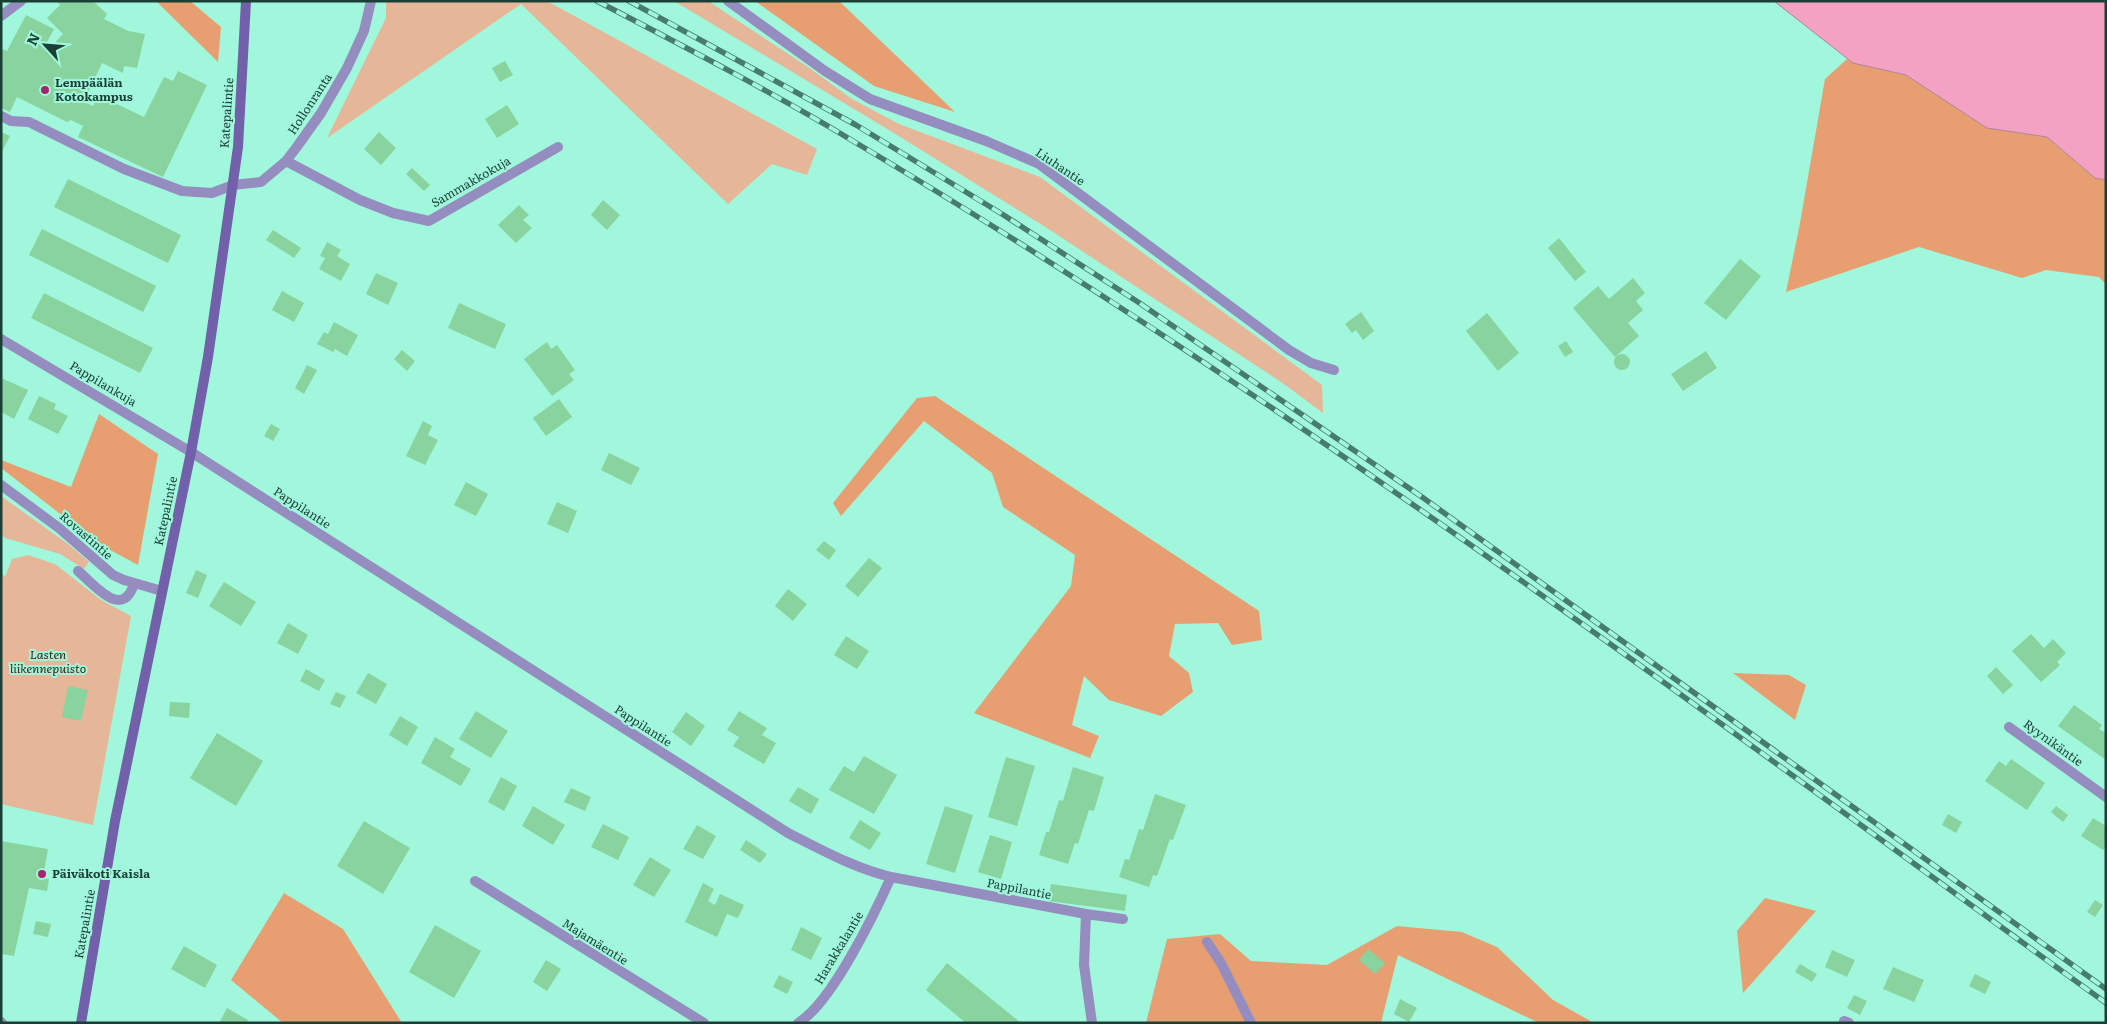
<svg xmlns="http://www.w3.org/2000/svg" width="2107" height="1024" font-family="Literata,serif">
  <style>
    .green { fill: #e6b698 }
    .forest { fill: #e79f72 }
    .water { fill: #f3a2c4; stroke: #b28499 }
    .building { fill: #89d39f }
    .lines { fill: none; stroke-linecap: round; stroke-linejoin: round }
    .lane { stroke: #958cbf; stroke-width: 10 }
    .street { stroke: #958cbf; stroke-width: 10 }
    .secondary { stroke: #7261aa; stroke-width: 10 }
    .rail-casing { stroke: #477c6c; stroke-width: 5.5 }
    .rail { stroke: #a0f7dc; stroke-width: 4; stroke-dasharray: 11; stroke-linecap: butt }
    .poi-dot { fill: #a9236c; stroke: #a0f7dc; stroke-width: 2 }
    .labels { text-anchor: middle; stroke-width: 4; stroke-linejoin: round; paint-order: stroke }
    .poi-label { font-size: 12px; font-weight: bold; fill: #1a3f34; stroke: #a0f7dc; text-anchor: start }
    .street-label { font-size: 12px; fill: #1a3f34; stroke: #a0f7dc }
    .park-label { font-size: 12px; font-style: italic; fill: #3f220e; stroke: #a0f7dc }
  </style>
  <rect width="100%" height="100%" fill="#a0f7dc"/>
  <path class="green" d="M386,1H547L817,149L807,175L772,164L728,204L521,4L327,138L386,18Z
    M674,1H708L808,67L852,99L899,124L1040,177L1322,385L1323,413L1284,384L1047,228L889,130Z
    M1,496L68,544L89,562L84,569L60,554L5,538L1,534Z
    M28,555L55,564L101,600L131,616L93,825L1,804V572L5,577L12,559Z"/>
  <path class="forest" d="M156,1H190L221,27L218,62Z
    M755,1H839L955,112L874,86Z
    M1847,59L1853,63L1906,75L1987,128L2047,137L2095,178L2106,180V284L2099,277L2046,270L2022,278L1919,247L1786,292L1800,223L1825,79Z
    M935,396L1259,611L1262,640L1232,645L1218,623L1175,624L1169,656L1189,673L1193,692L1161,716L1109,700L1084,676L1072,725L1099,736L1090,758L974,713L1071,586L1075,555L1003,507L992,473L924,421L841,516L833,503L917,398Z
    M99,414L158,454L138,565L99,544L1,468V460L71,487Z
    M1733,673L1789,675L1806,685L1795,720Z
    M284,893L343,929L402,1023H283L231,980Z
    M1765,898L1816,911L1743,993L1737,931Z
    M1397,926L1462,932L1497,947L1553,1000L1594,1023H1539L1398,955L1381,1023H1146L1167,939L1220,934L1251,961L1327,965Z"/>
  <path class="water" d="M1774,1H2106V180L2095,178L2047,137L1987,128L1906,75L1853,63Z"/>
  <path class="building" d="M57,1H93L107,14L104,19L128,31L145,34L137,68L124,66L123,73L102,63L84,102L93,106L98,95L144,117L164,77L173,81L178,71L207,85L163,177L78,137L83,126L71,120L67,122L17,97L10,112L1,108L2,49L7,51L26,15L54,29L44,48L51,52L57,40L63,34L47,18L60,5Z
    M505,61L513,75L500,82L492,68Z
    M507,105L519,124L497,138L485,119Z
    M1,132L10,136L1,153Z
    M379,132L396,148L381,165L364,149Z
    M412,168L430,185L424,191L406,174Z
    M68,179L181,235L168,263L54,207Z
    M603,200L620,215L607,230L591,215Z
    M519,205L529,215L523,220L532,228L516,243L498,225Z
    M42,229L156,286L143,312L29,255Z
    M273,230L301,248L294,258L266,240Z
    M1559,238L1586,272L1575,281L1548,248Z
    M327,242L341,250L337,256L350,264L341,281L319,269L325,258L320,256Z
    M1740,259L1761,276L1726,320L1704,303Z
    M376,273L398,283L388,305L366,294Z
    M1633,278L1645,293L1636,301L1643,310L1628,323L1639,336L1615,357L1573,308L1598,286L1609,299Z
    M282,291L304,303L294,322L272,310Z
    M44,293L153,348L140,373L31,318Z
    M459,303L506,324L495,349L448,328Z
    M1361,312L1374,331L1363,340L1356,330L1352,333L1345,324Z
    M1487,313L1519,353L1498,371L1466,331Z
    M334,322L358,335L347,356L335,349L333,352L317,344L324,332L328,334Z
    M1566,341L1573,352L1565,357L1558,346Z
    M547,342L551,349L557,345L575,370L569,374L574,380L552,396L524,359Z
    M402,350L415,361L407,371L394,359Z
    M1706,351L1717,368L1683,391L1671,374Z
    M1614 362a8 8 0 1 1 16 0a8 8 0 1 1-16 0Z
    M307,365L317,370L304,394L295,388Z
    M1,378L28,390L14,419L1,412Z
    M39,396L56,404L54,409L68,416L58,434L28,419Z
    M559,399L572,417L546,436L533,418Z
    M423,421L432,426L428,435L438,440L425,465L406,456Z
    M271,424L280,429L273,441L264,436Z
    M609,453L640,468L631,485L601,470Z
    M466,482L488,494L476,516L454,505Z
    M557,502L577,511L568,533L547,524Z
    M824,541L836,550L829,560L816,550Z
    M869,558L882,568L858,597L845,586Z
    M196,570L207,575L198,598L186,593Z
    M224,582L256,602L241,626L209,606Z
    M788,589L807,604L793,621L775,606Z
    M288,623L308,635L298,654L277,643Z
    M2031,634L2044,648L2053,639L2066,653L2057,662L2060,665L2041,682L2012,651Z
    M846,636L869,651L857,669L834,655Z
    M1996,667L2013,685L2003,694L1987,676Z
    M306,669L325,680L319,691L300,681Z
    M368,673L387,684L376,704L356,693Z
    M68,686L88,690L81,721L62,717Z
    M336,692L346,696L340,708L330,704Z
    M170,702L190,703L189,718L169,716Z
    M2074,705L2102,725L2099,729L2106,733V760L2058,726Z
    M476,711L508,731L491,758L459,739Z
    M739,711L767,728L762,735L776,743L764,764L733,746L739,737L727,730Z
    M686,712L705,726L691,746L672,732Z
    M400,716L418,727L407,746L389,735Z
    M217,733L263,761L236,806L190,778Z
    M435,737L455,749L450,757L471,769L461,786L421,763Z
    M864,756L897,775L874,814L829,790L844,766L854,772Z
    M1006,757L1035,766L1017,826L988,817Z
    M2011,759L2045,783L2027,810L1985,781L1999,761L2006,766Z
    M1073,767L1104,777L1094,811L1089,810L1078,844L1075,843L1068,864L1039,855L1046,832H1049L1059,800L1063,801Z
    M501,777L517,786L504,811L488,802Z
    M798,787L819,799L811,814L789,801Z
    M571,788L591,797L585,811L564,802Z
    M1155,794L1186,805L1173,840L1170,839L1157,876L1153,875L1149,887L1119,877L1125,859L1129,860L1139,829L1143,830Z
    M533,806L565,825L553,845L522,826Z
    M945,806L973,815L955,873L926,864Z
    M2056,806L2068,815L2063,822L2051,812Z
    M1948,814L1962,822L1956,833L1942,825Z
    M2093,818L2106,826V846L2103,850L2081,836Z
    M860,820L881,833L870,850L849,838Z
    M364,821L410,848L383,894L337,866Z
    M603,824L629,837L618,860L591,847Z
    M697,825L716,836L703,859L683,849Z
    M990,835L1012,842L1001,879L978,872Z
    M746,840L767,854L760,863L740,850Z
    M1,841L48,849L43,878L49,879L47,891L29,888L14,956L1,954Z
    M650,857L671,870L654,897L633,885Z
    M703,883L714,889L708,901L715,905L720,894L744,905L738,918L727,914L717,937L685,922Z
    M1051,884L1127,895L1125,911L1048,901Z
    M2095,900L2103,905L2095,917L2087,912Z
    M36,921L51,924L48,937L33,934Z
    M435,925L481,951L454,998L409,972Z
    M801,927L822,938L811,960L791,950Z
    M184,946L217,965L205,988L171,969Z
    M1368,949L1385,963L1375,974L1359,960Z
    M1832,950L1855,960L1847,977L1825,967Z
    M546,960L561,969L547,991L533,982Z
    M947,963L1021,1023H966L926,990Z
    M1800,964L1817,974L1812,982L1795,972Z
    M1893,967L1924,980L1914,1002L1883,989Z
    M1975,974L1991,982L1985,994L1969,986Z
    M779,975L793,982L787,994L773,987Z
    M1854,995L1867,1001L1860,1015L1847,1008Z
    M1400,999L1417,1008L1409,1022L1394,1014Z
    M227,1008L248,1020L247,1023H219Z"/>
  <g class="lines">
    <path class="lane" d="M1,116L11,121L29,122L124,169L182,191L212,193L233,185
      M78,571C94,584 122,621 134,584
      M1086,914L1084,965L1092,1023
      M1207,942L1221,963L1251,1023
      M1,1022L2,1023"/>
    <path class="street" d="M728,1L825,71L870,99L986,141L1039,164L1289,350L1311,363L1334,370
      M1,16L21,1
      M286,161L360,200L393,213L429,221L558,147
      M233,185L261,182L286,161L296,148L321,113L347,68L364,31L371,1
      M1,339L191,452L788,833C822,850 854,868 891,877L1086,914L1123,919
      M1,485L59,528L113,575L124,580L162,591
      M2009,727L2106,797
      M475,881L704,1023
      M1844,1021L1849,1023
      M798,1023C831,1004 875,913 891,877"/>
    <path class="secondary" d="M81,1023L115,821L191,452L208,357L238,147L246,1"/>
    <g class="rail-casing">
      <path id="rail" d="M597,1C683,46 770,91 853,141C1289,400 1695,706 2106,1003
        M629,1L856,125L1002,214L1138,302L1422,497L2106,989"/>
    </g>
    <use href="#rail" class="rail"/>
  </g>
  <g class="poi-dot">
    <circle cx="45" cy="90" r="5"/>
    <circle cx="42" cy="874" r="5"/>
  </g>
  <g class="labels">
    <g class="poi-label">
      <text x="55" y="87">Lempäälän<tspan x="55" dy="14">Kotokampus</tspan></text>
      <text x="52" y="878">Päiväkoti Kaisla</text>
    </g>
    <g class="street-label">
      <text transform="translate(310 104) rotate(-57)" y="4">Hollonranta</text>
      <text transform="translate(227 113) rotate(-86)" y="4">Katepalintie</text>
      <text transform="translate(1060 167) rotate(34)" y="4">Liuhantie</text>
      <text transform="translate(471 182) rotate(-30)" y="4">Sammakkokuja</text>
      <text transform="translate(103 384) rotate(31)" y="4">Pappilankuja</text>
      <text transform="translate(302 508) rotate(33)" y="4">Pappilantie</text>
      <text transform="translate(166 511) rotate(-78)" y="4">Katepalintie</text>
      <text transform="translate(86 536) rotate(41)" y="4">Rovastintie</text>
      <text transform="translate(643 726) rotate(33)" y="4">Pappilantie</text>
      <text transform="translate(2053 743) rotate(36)" y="4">Ryynikäntie</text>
      <text transform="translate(1019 889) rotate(11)" y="4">Pappilantie</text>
      <text transform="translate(85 924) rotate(-80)" y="4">Katepalintie</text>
      <text transform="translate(595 942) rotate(32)" y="4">Majamäentie</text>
      <text transform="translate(839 948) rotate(-59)" y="4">Harakkalantie</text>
    </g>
    <g class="park-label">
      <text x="48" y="659">Lasten<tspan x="48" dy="14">liikennepuisto</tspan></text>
    </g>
  </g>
  <rect width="2107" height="1024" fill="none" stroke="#1a3f34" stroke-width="5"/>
  <g transform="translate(45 45) rotate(296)" stroke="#a0f7dc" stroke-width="4" paint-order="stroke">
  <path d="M0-4L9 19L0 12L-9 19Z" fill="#1a3f34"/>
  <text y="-8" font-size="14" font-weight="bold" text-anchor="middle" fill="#1a3f34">N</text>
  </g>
</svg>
